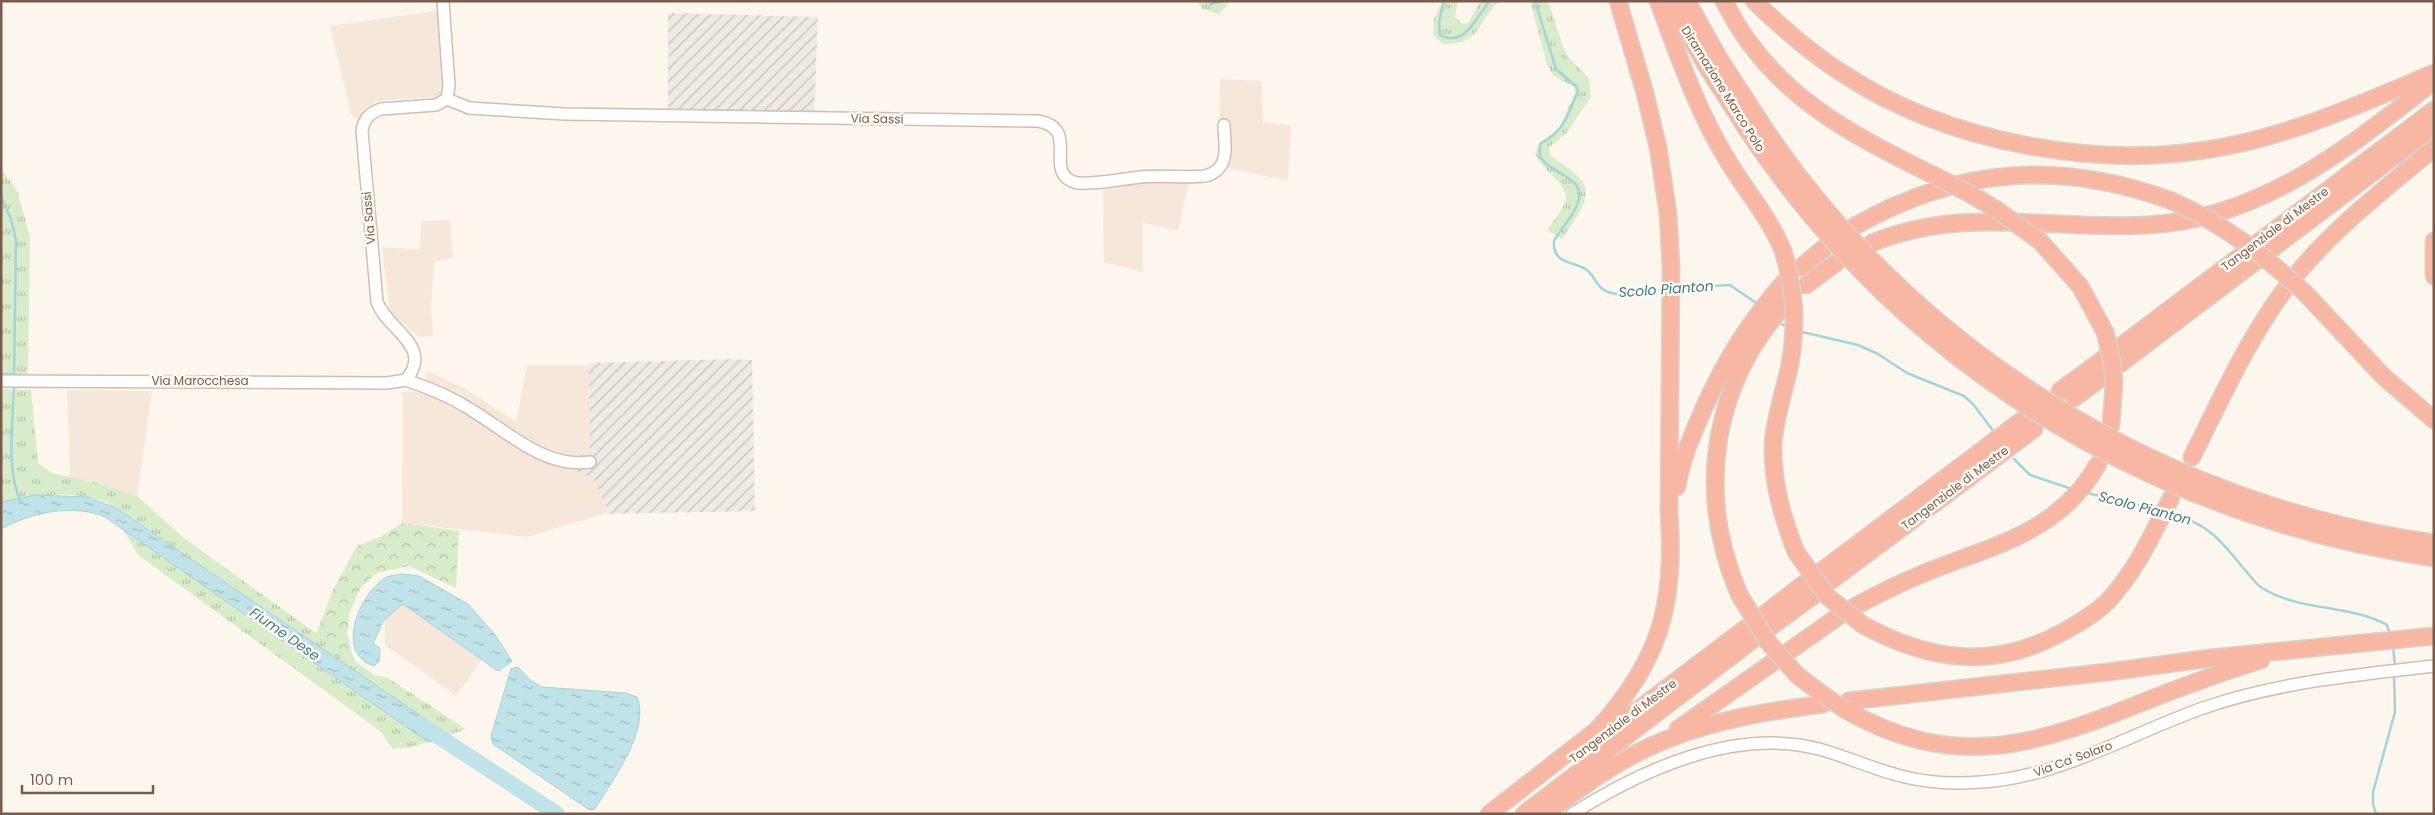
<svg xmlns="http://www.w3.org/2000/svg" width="2435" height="815" font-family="Poppins,sans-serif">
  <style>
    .residential { fill: #f5e8da }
    .industrial { fill: url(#industrial-furrows) }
    .grass { fill: url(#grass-tufts) }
    .forest { fill: url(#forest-crowns) }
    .water { fill: url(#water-ripples); stroke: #a5d3da }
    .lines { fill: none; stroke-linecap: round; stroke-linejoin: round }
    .stream { stroke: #a5d3da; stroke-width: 2.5 }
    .river { stroke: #bfe3e8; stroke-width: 16 }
    .minor-casing { stroke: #d1beb0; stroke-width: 14 }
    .highway-casing { stroke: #dad1cd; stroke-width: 19 }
    .minor { stroke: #fff; stroke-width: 11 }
    .highway { stroke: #f7b7a3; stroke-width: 16 }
    .highway-bridge-casing { stroke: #dad1cd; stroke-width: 19; stroke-linecap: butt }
    .highway-bridge { stroke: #f7b7a3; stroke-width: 16 }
    .labels { text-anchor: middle; stroke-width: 5; stroke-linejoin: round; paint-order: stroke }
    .street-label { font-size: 12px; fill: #7a5c4d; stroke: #fffaf3 }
    .water-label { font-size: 14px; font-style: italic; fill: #437c86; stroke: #fffaf3 }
  </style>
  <defs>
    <pattern id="industrial-furrows" width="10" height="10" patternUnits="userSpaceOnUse" patternTransform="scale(1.25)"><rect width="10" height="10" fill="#efe9e4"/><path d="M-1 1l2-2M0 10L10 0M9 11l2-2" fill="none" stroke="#c7c0bb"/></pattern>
    <pattern id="grass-tufts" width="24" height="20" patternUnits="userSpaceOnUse" patternTransform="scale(1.25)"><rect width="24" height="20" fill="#d8ecc9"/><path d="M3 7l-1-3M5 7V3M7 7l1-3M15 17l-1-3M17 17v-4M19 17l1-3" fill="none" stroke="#b4c2a5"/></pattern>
    <pattern id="forest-crowns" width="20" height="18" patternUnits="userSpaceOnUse" patternTransform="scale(1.25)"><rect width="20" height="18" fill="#d8ecc9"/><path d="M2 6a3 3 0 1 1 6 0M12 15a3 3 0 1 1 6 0" fill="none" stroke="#b4c2a5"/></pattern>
    <pattern id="water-ripples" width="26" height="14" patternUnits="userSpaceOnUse" patternTransform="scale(1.25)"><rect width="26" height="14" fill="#bfe3e8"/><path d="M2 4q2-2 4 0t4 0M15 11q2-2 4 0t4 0" fill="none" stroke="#a0bbbe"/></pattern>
  </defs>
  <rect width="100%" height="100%" fill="#fdf6ec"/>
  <path class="residential" d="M441,10L449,96L377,101L362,110L359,121L351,114L330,26Z
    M1220,79L1262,81L1263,122L1291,125L1288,181L1219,166Z
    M1106,175L1190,178L1178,231L1143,223V272L1104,262L1103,184Z
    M450,220L453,258L434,262L431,307L433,336L420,337L390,313L382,247L420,250L421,221Z
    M527,365H589L590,453L564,459L593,478L609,512L527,537L402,523L403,396L400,392L425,391L427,386L425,370L464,388L516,422Z
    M67,390L152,391L137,496L98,483L70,478Z
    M409,603L486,654L456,696L385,645L384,611Z"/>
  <path class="industrial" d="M668,13L818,17L814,118L668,112Z
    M732,359L752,360L755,511L603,514L609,512L593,478L560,464L563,459L590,453L589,363Z"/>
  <path class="grass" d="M1197,1H1231L1219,14L1202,9Z
    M1442,1H1458L1455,17L1463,24L1469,22L1480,1H1500C1476,22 1482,45 1442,44L1433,35L1434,19Z
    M1530,1H1548L1566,55L1589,78L1591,97L1565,135L1549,147L1550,155C1559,162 1578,174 1583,183C1594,199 1570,226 1562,239L1547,230C1553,221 1561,212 1565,202C1572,186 1541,171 1535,153L1540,142L1559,129L1575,93L1574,87L1554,76L1547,65Z
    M1,168L17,191L30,236L28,377L1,376Z
    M1,389L31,390L38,463L51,473L98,483L137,496L184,538L374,675L388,678L466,729L449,735L106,502C76,490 33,495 1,502Z
    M123,529L428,742L411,747L393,749L380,731L138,555Z"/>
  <path class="forest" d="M402,523L459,531L456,588L409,566L377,573L361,587L350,611L347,633L354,661L316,634L333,590L357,546L380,537Z"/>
  <path class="water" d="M35,495L88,497L116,508L449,735L428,742L105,517C73,503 30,513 1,529V502Z
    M402,574L419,576L468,604L495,635L512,661L498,671L403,604L383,621L373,644L380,648L379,662L373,666C370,664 365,663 363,660C339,640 364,589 387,577C391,575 398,575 402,574Z
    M518,667L530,680L542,687L625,693L637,697C651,729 611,783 594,810L588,809L493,744L491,736L511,669Z"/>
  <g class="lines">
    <path class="stream" d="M1209,1L1211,4L1224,1
      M1444,1L1439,21L1440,35C1465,49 1477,15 1490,1
      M1535,1L1556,69L1576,86L1578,91C1569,113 1563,133 1541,143C1530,173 1584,171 1579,198C1577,212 1561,228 1554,241C1552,267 1578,260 1589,272C1597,280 1598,290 1611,293C1627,297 1649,291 1666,289
      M1,196L11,219L16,240L14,377
      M1676,288L1730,285L1759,305
      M1778,322L1789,328
      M1798,331L1858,345L1878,354L1907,373L1964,396L1973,404L1994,432
      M1,374H14
      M14,385C13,422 6,466 20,501
      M2014,459L2030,475L2072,489
      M2087,493L2159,510
      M2169,513C2206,522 2221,540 2244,569C2251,576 2254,583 2262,588C2301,612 2349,604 2387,625L2390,635
      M2393,647L2395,666
      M2376,814L2373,804V792L2395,712L2394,674"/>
    <path class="river" d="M421,725L557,814"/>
    <g class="minor-casing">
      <path id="minor" d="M447,99L469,108L565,114L1038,121C1078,128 1048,165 1068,179C1074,183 1080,184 1087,183C1104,183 1122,179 1140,177C1161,175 1184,178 1205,176C1210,175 1215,172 1218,169C1229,159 1224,138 1224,125
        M406,380C426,387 445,394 463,405C503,427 542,469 590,462
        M1,381L387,383L406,380C434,346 388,331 377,302L362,131C364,118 370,113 381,109L436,105L447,99L449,86L443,1
        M1572,814C1641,770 1735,727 1819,749C1848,757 1875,770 1905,777C1929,783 1956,784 1981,782C2060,777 2130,734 2203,708C2278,682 2356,675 2434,666"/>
    </g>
    <g class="highway-casing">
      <path id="highway" d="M1658,1C1678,54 1696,108 1725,156C1744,189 1769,216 1783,251
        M1670,1L1707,67L1746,128
        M1687,1L1720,60L1759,120
        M1724,1C1770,94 1848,133 1937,177
        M1754,1C1781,27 1810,53 1842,73C1947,143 2100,171 2223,147C2297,133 2365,102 2434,73
        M1972,195L1997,210
        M1855,226C1959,167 2060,160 2172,201
        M2040,241L2080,286L2105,332
        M2434,241V276
        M1872,243C1965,205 2052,231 2148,225C2261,219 2348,148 2434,81
        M1801,267L1824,248
        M1806,285L1837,262
        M2305,293L2384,377L2434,420
        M2117,349L2434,110
        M1790,364C1785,389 1775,417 1773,443C1772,482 1782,516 1796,552
        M2120,364L2434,126
        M2060,391L2106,357
        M2074,398L2108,373
        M2111,425L2114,384
        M2192,457C2223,395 2252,329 2296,275C2335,227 2386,188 2434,148
        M1677,487C1681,459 1693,434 1704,408C1727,357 1749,322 1786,280
        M1819,573L2021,421
        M1828,583L2034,429
        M1739,594C1695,491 1712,381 1790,299
        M1854,607C1878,594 1902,582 1927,572C1994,545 2059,533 2098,464
        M1761,617L1805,583
        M1863,625C1929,661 1993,670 2061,633C2077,624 2095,614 2108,601C2136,571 2153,533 2171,498
        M1769,628L1814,595
        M1797,675L1822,694
        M1849,701L2108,672L2211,658L2434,636
        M1844,709C1956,773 2036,745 2146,701C2184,686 2222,672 2261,660
        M1678,729L1839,616
        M1598,740L1746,628
        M1489,814L1597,730C1660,661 1676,604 1669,512L1671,266L1668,214L1658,147L1645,93L1618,1
        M1524,814L1754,639
        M1545,814C1584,785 1623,756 1668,739C1718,719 1770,711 1823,704"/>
    </g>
    <use href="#minor" class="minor"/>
    <use href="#highway" class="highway"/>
    <g class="highway-bridge-casing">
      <path id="highway-bridge" d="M1759,120C1909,350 2163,505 2434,543
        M1746,128C1904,367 2153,516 2434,558
        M1937,177L1972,195
        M2172,201C2223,224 2264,255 2305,293
        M1997,210L2040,241
        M1783,251C1795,290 1797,324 1790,364
        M2105,332L2112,361L2114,384
        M1796,552L1828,597L1863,625
        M1739,594L1768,642L1797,675
        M1822,694L1844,709"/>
    </g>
    <use href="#highway-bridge" class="highway-bridge"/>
  </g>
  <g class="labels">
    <g class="street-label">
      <text transform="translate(1723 89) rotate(58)" y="4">Diramazione Marco Polo</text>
      <text transform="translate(877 119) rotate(1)" y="4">Via Sassi</text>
      <text transform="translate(369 218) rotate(-95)" y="4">Via Sassi</text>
      <text transform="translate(2275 229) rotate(-37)" y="4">Tangenziale di Mestre</text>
      <text x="200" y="385">Via Marocchesa</text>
      <text transform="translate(1955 488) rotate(-37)" y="4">Tangenziale di Mestre</text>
      <text transform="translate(1623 721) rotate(-37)" y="4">Tangenziale di Mestre</text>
      <text transform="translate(2073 759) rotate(-20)" y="4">Via Ca' Solaro</text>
    </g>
    <g class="water-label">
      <text transform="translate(1666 289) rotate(-4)" y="5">Scolo Pianton</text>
      <text transform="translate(2145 508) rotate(15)" y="5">Scolo Pianton</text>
      <text transform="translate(285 634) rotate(35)" y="5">Fiume Dese</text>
    </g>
  </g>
  <rect width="2435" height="815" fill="none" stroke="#7a5c4d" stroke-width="5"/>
  <path d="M22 785v8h131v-8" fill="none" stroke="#7a5c4d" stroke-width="2.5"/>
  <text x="30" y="785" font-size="15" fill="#7a5c4d" stroke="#fffaf3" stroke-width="4" paint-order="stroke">100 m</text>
</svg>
